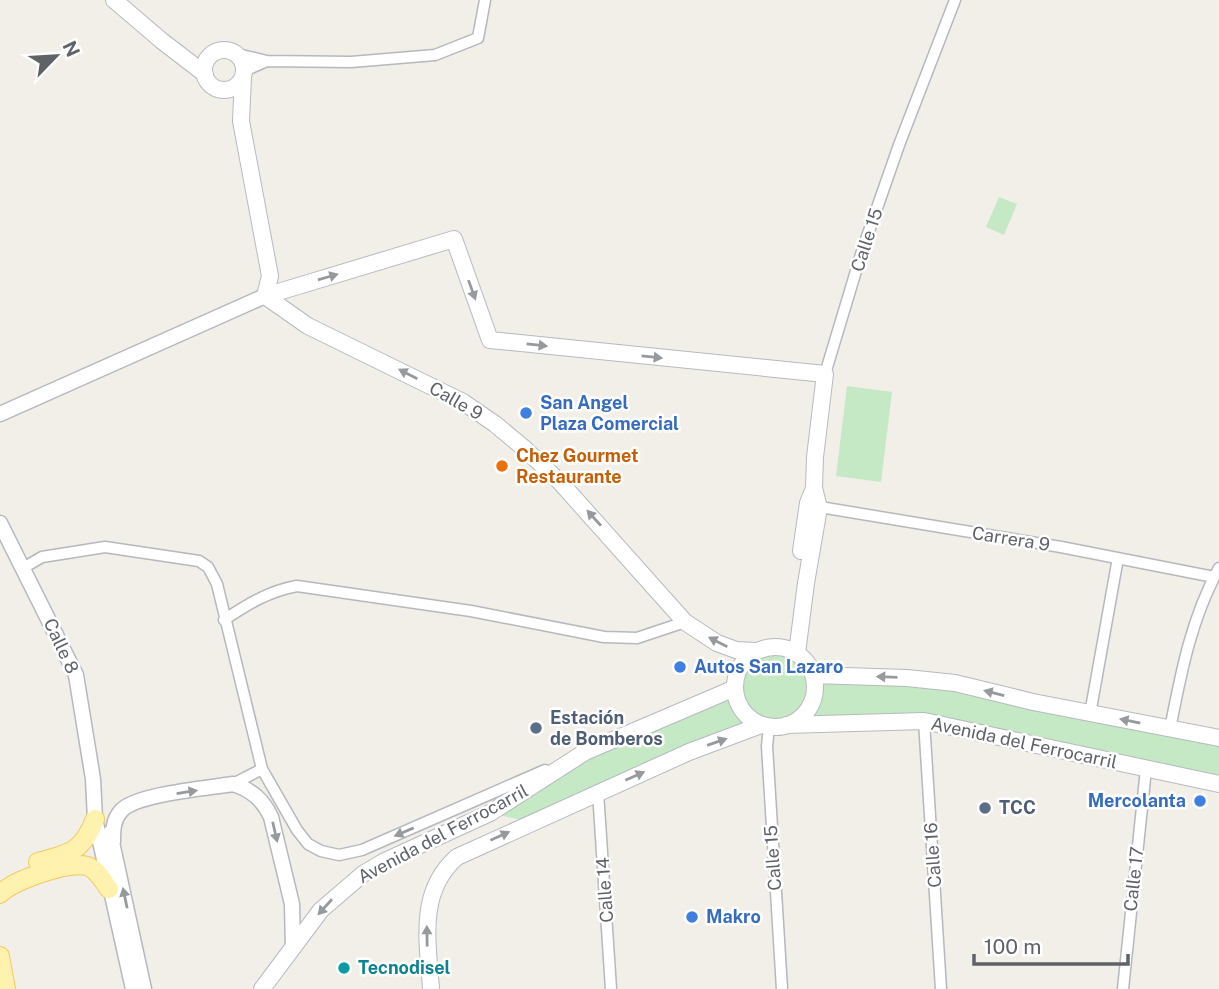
<svg xmlns="http://www.w3.org/2000/svg" width="1219" height="989" font-family="'Public Sans',sans-serif">
  <style>
    .green { fill: #c5e8c5 }
    .lines { fill: none; stroke-linecap: round; stroke-linejoin: round }
    .minor-casing { stroke: #b5b8bc; stroke-width: 13 }
    .tertiary-casing { stroke: #b5b8bc; stroke-width: 17 }
    .secondary-casing { stroke: #b6babf; stroke-width: 18 }
    .primary-casing { stroke: #f2c960; stroke-width: 20 }
    .minor { stroke: #fff; stroke-width: 10 }
    .tertiary { stroke: #fff; stroke-width: 14 }
    .secondary { stroke: #fff; stroke-width: 16 }
    .primary { stroke: #fff2af; stroke-width: 18 }
    .oneway { fill: #979a9d }
    .shop-dot { fill: #3f7fe0; stroke: #fff; stroke-width: 2.5 }
    .food-dot { fill: #e8710a; stroke: #fff; stroke-width: 2.5 }
    .service-dot { fill: #5c6f8a; stroke: #fff; stroke-width: 2.5 }
    .culture-dot { fill: #0f9aa8; stroke: #fff; stroke-width: 2.5 }
    .labels { text-anchor: middle; stroke-width: 5; stroke-linejoin: round; paint-order: stroke }
    .street-label { font-size: 18px; fill: #5f6368; stroke: #fff }
    .shop-label { font-size: 18px; font-weight: bold; fill: #366cbe; stroke: #fff; text-anchor: start }
    .food-label { font-size: 18px; font-weight: bold; fill: #c56008; stroke: #fff; text-anchor: start }
    .service-label { font-size: 18px; font-weight: bold; fill: #4e5e75; stroke: #fff; text-anchor: start }
    .culture-label { font-size: 18px; font-weight: bold; fill: #0d838f; stroke: #fff; text-anchor: start }
  </style>
  <rect width="100%" height="100%" fill="#f1efe8"/>
  <path class="green" d="M999,197L1017,204L1004,235L986,227Z
    M847,386L892,392L881,482L836,476Z
    M776,646C795,649 806,657 814,675L907,678L1219,738V784L924,721L786,725L769,727L531,822L490,813L585,752L734,688C738,663 750,649 776,646Z"/>
  <g class="lines">
    <g class="minor-casing">
      <path id="minor" d="M237,54L267,61L351,62L435,55L478,38L485,0
        M244,71L267,61
        M825,374L862,251L899,145L955,0
        M814,506L1061,547L1214,577
        M23,568L42,557L105,547L199,561L208,567L217,584L262,769L297,830L308,844L321,851L339,855L362,850L545,770
        M224,620C248,604 269,591 297,586L471,611L604,637L637,638L685,622
        M1090,714L1118,558
        M924,721L941,989
        M769,727L767,746L782,989
        M1170,729C1181,673 1191,619 1219,568
        M233,784L262,769
        M598,792L611,989
        M1123,989L1146,769"/>
    </g>
    <g class="tertiary-casing">
      <path id="tertiary" d="M0,414L265,296
        M0,523L76,675L93,779L95,819L133,989
        M110,833L144,989
        M113,842C113,830 113,820 121,811C135,794 209,788 233,784C252,790 263,800 271,817L292,904L293,948"/>
    </g>
    <g class="secondary-casing">
      <path id="secondary" d="M114,0L162,41L205,74
        M204 70a20 20 0 1 1 40 0a20 20 0 1 1-40 0Z
        M243,77L241,121L270,276L265,296
        M265,296L454,239L490,340L825,374L815,457L814,488L819,508L806,583L797,653
        M265,296L308,326L463,402L495,424L525,449L560,482L685,622L717,643L736,650L755,651
        M801,551L808,503L814,488
        M735 687a40 40 0 1 1 80 0a40 40 0 1 1-80 0Z
        M813,675L907,678L955,683L1033,702L1219,738
        M786,725L924,721L1219,784
        M262,989L321,910L363,874L385,861L490,813L585,752L735,688
        M431,989C428,943 417,892 457,857L689,752L761,725"/>
    </g>
    <g class="primary-casing">
      <path id="primary" d="M38,862C70,854 83,851 95,819
        M0,894C13,880 69,861 87,866C97,869 103,881 109,889
        M0,956L6,989"/>
    </g>
    <use href="#minor" class="minor"/>
    <use href="#tertiary" class="tertiary"/>
    <use href="#secondary" class="secondary"/>
    <use href="#primary" class="primary"/>
  </g>
  <defs><path id="oneway-solid" d="M-6-.8H1V-3.2L6.5 0L1 3.2V.8H-6Z" transform="scale(1.75)"/></defs>
  <g class="oneway">
    <use href="#oneway-solid" transform="translate(328 277) rotate(-16)"/>
    <use href="#oneway-solid" transform="translate(472 290) rotate(70)"/>
    <use href="#oneway-solid" transform="translate(537 345) rotate(6)"/>
    <use href="#oneway-solid" transform="translate(652 357) rotate(6)"/>
    <use href="#oneway-solid" transform="translate(408 374) rotate(-153)"/>
    <use href="#oneway-solid" transform="translate(594 518) rotate(-132)"/>
    <use href="#oneway-solid" transform="translate(718 642) rotate(-153)"/>
    <use href="#oneway-solid" transform="translate(887 677) rotate(-178)"/>
    <use href="#oneway-solid" transform="translate(994 693) rotate(-166)"/>
    <use href="#oneway-solid" transform="translate(1130 721) rotate(-169)"/>
    <use href="#oneway-solid" transform="translate(717 742) rotate(-19)"/>
    <use href="#oneway-solid" transform="translate(635 776) rotate(-24)"/>
    <use href="#oneway-solid" transform="translate(187 792) rotate(-9)"/>
    <use href="#oneway-solid" transform="translate(275 832) rotate(77)"/>
    <use href="#oneway-solid" transform="translate(404 832) rotate(157)"/>
    <use href="#oneway-solid" transform="translate(500 836) rotate(-24)"/>
    <use href="#oneway-solid" transform="translate(125 898) rotate(-102)"/>
    <use href="#oneway-solid" transform="translate(325 907) rotate(132)"/>
    <use href="#oneway-solid" transform="translate(427 936) rotate(-91)"/>
  </g>
  <g class="shop-dot">
    <circle cx="526" cy="413" r="7"/>
    <circle cx="680" cy="667" r="7"/>
    <circle cx="1200" cy="801" r="7"/>
    <circle cx="692" cy="917" r="7"/>
  </g>
  <circle class="food-dot" cx="502" cy="466" r="7"/>
  <g class="service-dot">
    <circle cx="536" cy="728" r="7"/>
    <circle cx="985" cy="808" r="7"/>
  </g>
  <circle class="culture-dot" cx="344" cy="968" r="7"/>
  <g class="labels">
    <g class="street-label">
      <text transform="translate(867 240) rotate(-72)" y="6">Calle 15</text>
      <text transform="translate(456 401) rotate(30)" y="6">Calle 9</text>
      <text transform="translate(1011 539) rotate(9)" y="6">Carrera 9</text>
      <text transform="translate(61 646) rotate(65)" y="6">Calle 8</text>
      <text transform="translate(1024 743) rotate(12)" y="6">Avenida del Ferrocarril</text>
      <text transform="translate(443 834) rotate(-28)" y="6">Avenida del Ferrocarril</text>
      <text transform="translate(933 855) rotate(-94)" y="6">Calle 16</text>
      <text transform="translate(773 858) rotate(-94)" y="6">Calle 15</text>
      <text transform="translate(1134 879) rotate(-84)" y="6">Calle 17</text>
      <text transform="translate(605 890) rotate(-94)" y="6">Calle 14</text>
    </g>
    <g class="shop-label">
      <text x="540" y="409">San Angel<tspan x="540" dy="21">Plaza Comercial</tspan></text>
      <text x="694" y="673">Autos San Lazaro</text>
      <text x="1186" y="807" text-anchor="end">Mercolanta</text>
      <text x="706" y="923">Makro</text>
    </g>
    <g class="food-label">
      <text x="516" y="462">Chez Gourmet<tspan x="516" dy="21">Restaurante</tspan></text>
    </g>
    <g class="service-label">
      <text x="550" y="724">Estación<tspan x="550" dy="21">de Bomberos</tspan></text>
      <text x="999" y="814">TCC</text>
    </g>
    <g class="culture-label">
      <text x="358" y="974">Tecnodisel</text>
    </g>
  </g>
  <g transform="translate(56 56) rotate(65)" stroke="#ffffff" stroke-width="5" paint-order="stroke">
  <path d="M0-5L12 26L0 18L-12 26Z" fill="#5f6368"/>
  <text y="-10" font-size="19" font-weight="bold" text-anchor="middle" fill="#5f6368">N</text>
  </g>
  <path d="M974 954v10h154v-10" fill="none" stroke="#5f6368" stroke-width="3.5"/>
  <text x="984" y="954" font-size="21" fill="#5f6368" stroke="#ffffff" stroke-width="5" paint-order="stroke">100 m</text>
</svg>
